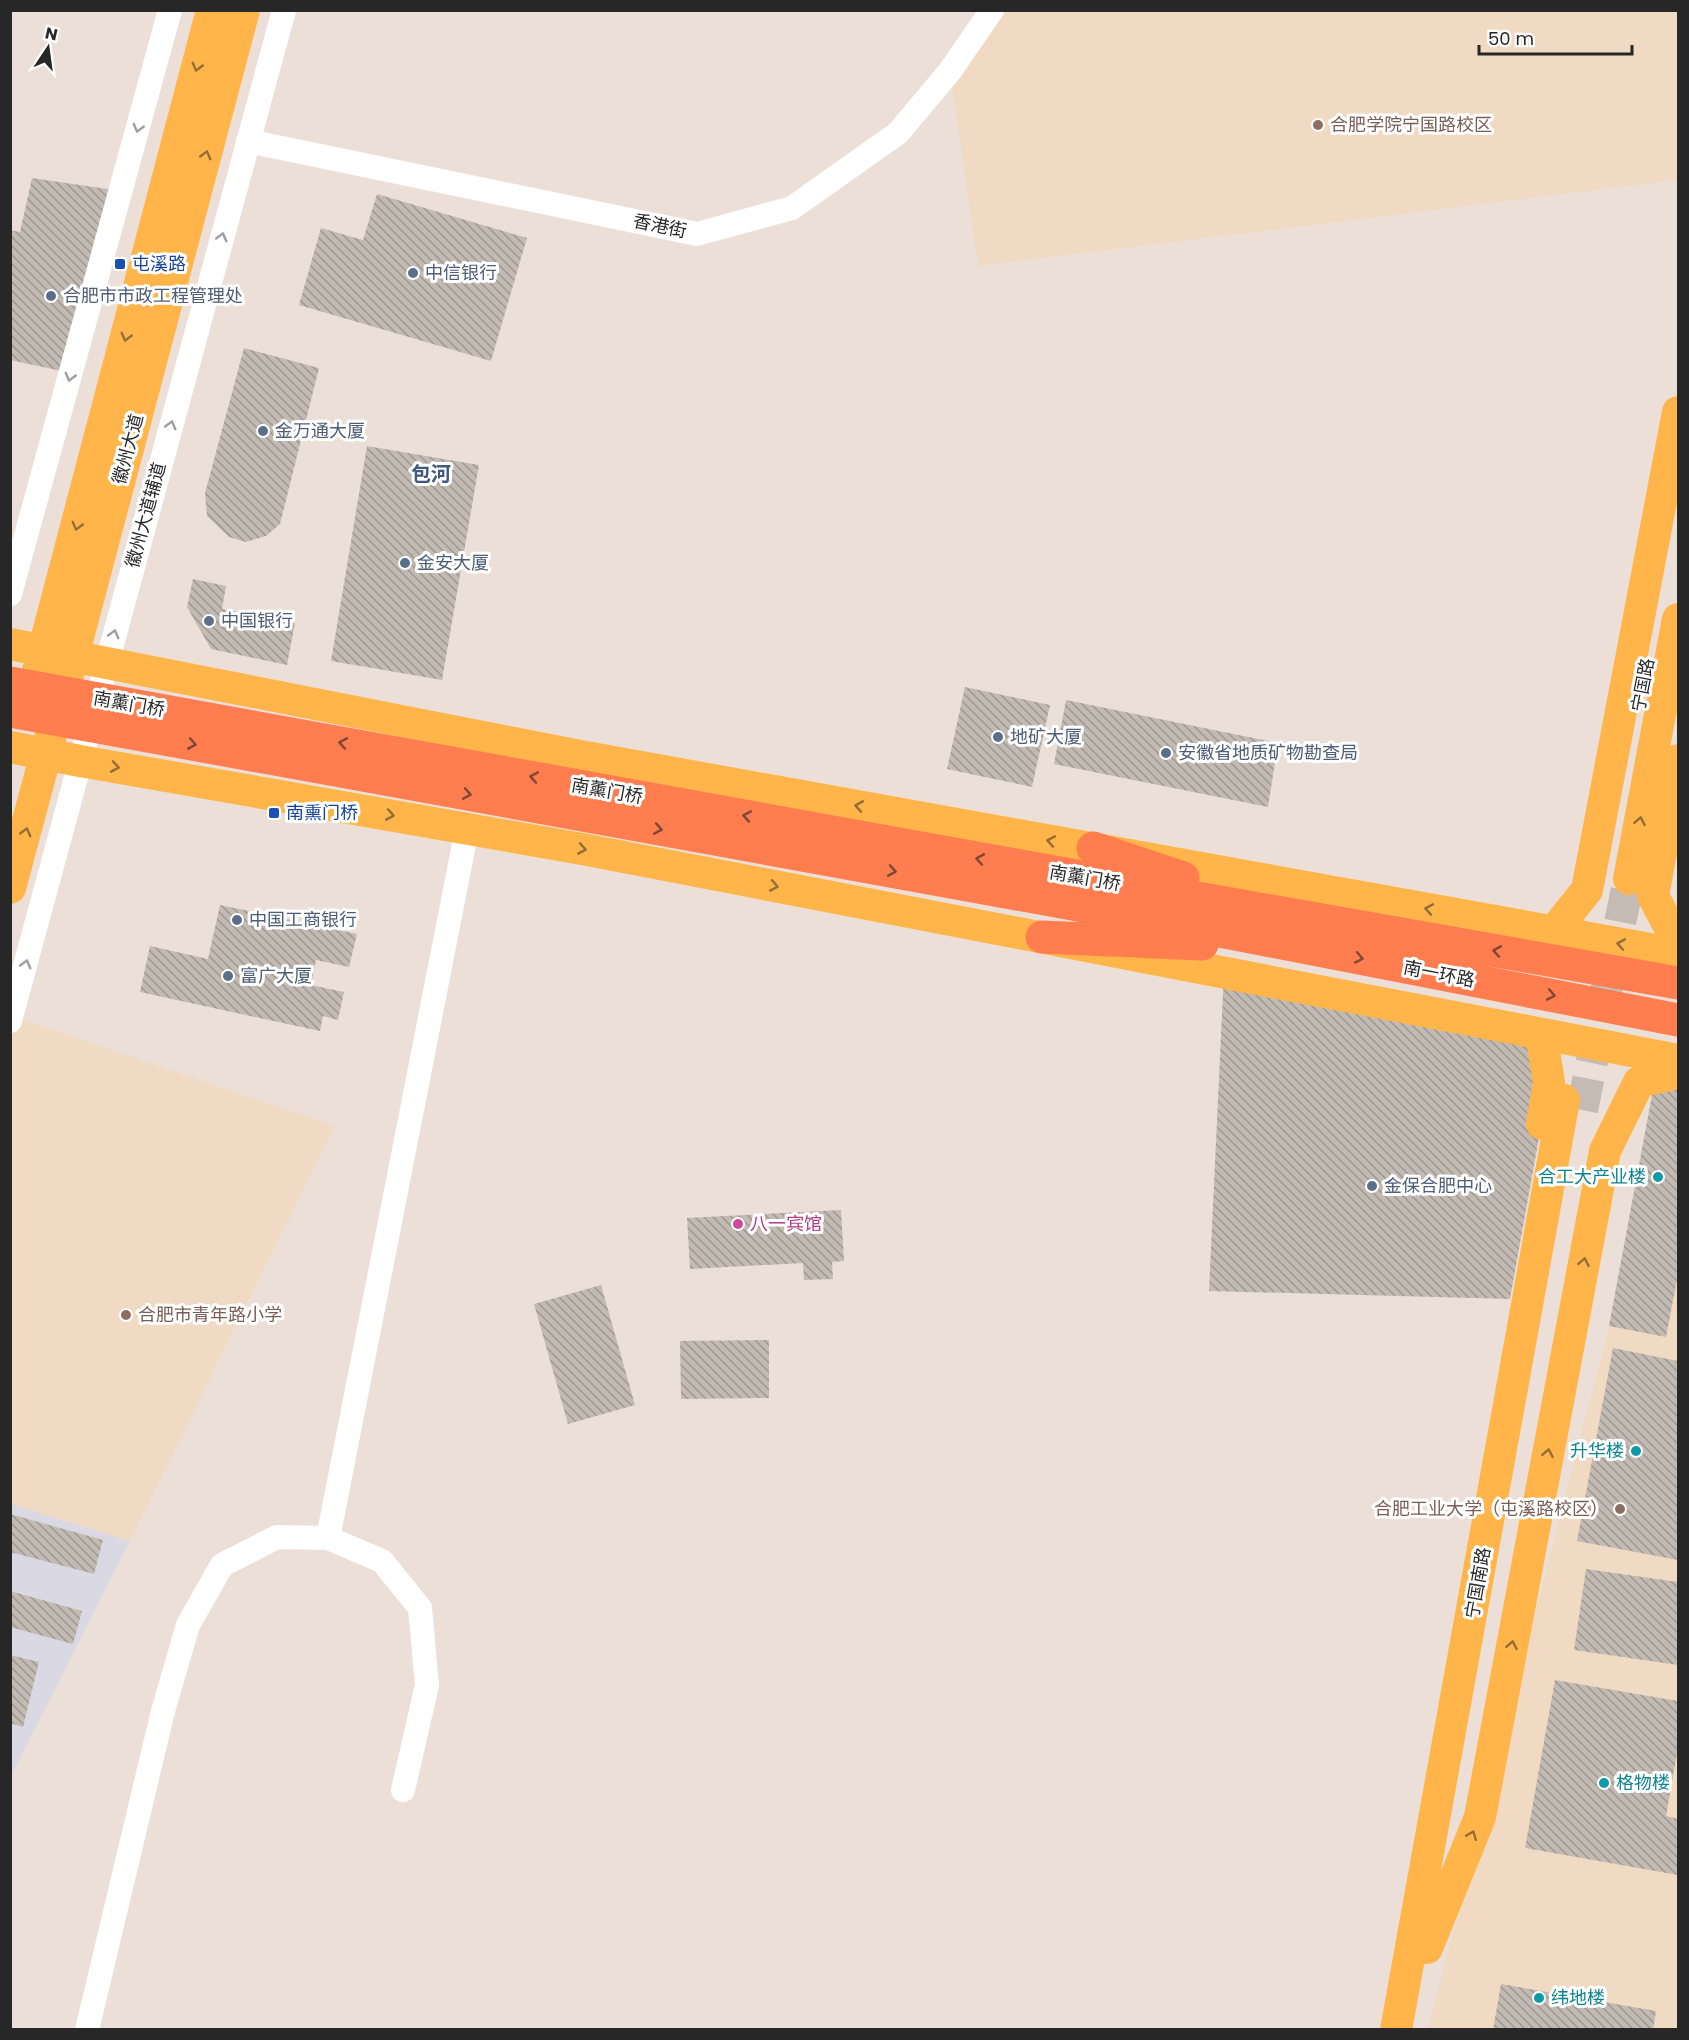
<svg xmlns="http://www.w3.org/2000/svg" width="1689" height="2040" font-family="Poppins,'Noto Sans SC',sans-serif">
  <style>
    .industrial { fill: #dad9e3 }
    .education { fill: #f1dac3 }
    .building { fill: url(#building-back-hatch) }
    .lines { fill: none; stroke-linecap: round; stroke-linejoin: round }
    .major-tunnel { stroke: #c5bab4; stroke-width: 32; stroke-dasharray: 32 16; stroke-linecap: butt }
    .minor { stroke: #fff; stroke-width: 24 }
    .major { stroke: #ffb549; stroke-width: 32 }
    .highway { stroke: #ff7d4f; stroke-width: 33 }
    .oneway { stroke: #936e38 }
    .oneway2 { stroke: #9e9e9e }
    .oneway3 { stroke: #7d4937 }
    .education-dot { fill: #8d6e63; stroke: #fff; stroke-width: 2 }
    .transit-dot { fill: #1a4fb4; stroke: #fff; stroke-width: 2 }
    .service-dot { fill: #5c6f8a; stroke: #fff; stroke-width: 2 }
    .culture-dot { fill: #0f9aa8; stroke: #fff; stroke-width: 2 }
    .hotel-dot { fill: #d1479c; stroke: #fff; stroke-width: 2 }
    .labels { text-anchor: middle; stroke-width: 6; stroke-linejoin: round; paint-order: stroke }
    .education-label { font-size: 18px; fill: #785e54; stroke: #fff; text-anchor: start }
    .street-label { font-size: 18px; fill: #272727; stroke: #fff }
    .transit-label { font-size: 18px; fill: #164399; stroke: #fff; text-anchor: start }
    .service-label { font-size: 18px; fill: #4e5e75; stroke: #fff; text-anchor: start }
    .culture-label { font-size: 18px; fill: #0d838f; stroke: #fff; text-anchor: end }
    .hotel-label { font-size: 18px; fill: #b23c85; stroke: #fff; text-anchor: start }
    .neighbourhood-label { font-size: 20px; font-weight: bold; fill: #43587d; stroke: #fff }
  </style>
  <defs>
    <pattern id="building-back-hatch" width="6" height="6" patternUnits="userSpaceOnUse" patternTransform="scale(1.5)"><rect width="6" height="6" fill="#c3bbb3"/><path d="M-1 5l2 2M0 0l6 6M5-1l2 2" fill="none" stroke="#9e9892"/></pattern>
  </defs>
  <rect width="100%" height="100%" fill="#ecdfd7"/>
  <path class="industrial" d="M11,1504L130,1541L11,1776Z"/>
  <path class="education" d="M992,11H1678V180L978,266L950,71Z
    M12,1016L334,1126L130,1541L11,1504Z
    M1655,1079L1678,1084V2029L1428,2030L1609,1326Z"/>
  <path class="building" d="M32,178L121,191L71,373L10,360V230L20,232Z
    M377,194L527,238L491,361L299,305L321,228L363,240Z
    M244,348L319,368L280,524L266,536L246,542L229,537L207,516L205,493Z
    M367,446L479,465L442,680L331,661Z
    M193,579L226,586L222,609L295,623L287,665L211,649L187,607Z
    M965,687L1050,705L1032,787L947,769Z
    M1066,700L1278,743L1268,807L1054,764Z
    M220,905L357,934L349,967L316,960L311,985L344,992L338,1020L323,1016L320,1031L140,992L150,946L208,959Z
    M1224,972L1541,1034L1549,1082L1510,1299L1209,1291Z
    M1655,1079L1678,1084V1280H1677L1666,1337L1609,1326Z
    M841,1210L844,1261L832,1262L833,1279L804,1280L803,1263L690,1269L687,1218Z
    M601,1285L635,1405L568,1424L534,1304Z
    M769,1340V1398L681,1399L680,1341Z
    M1613,1348L1678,1361V1560L1577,1541Z
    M10,1514L103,1540L94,1574L10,1552Z
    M1586,1569L1678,1582V1665L1574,1650Z
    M10,1591L82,1611L73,1644L10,1627Z
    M10,1655L39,1662L23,1727L10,1723Z
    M1555,1680L1678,1701V1748L1666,1816L1678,1819V1875L1525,1848Z
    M1501,1984L1656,2011L1653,2030H1493Z"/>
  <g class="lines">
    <path class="major-tunnel" d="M1582,1110L1629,879"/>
    <path class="minor" d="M248,141L697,234L792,208L898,133L950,71L992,10
      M10,594L170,10
      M10,1021L284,10
      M328,1538L467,829
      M87,2030L163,1711L188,1625L222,1565L277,1537L328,1538L382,1561L420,1608L427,1685L403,1790"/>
    <path class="major" d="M10,644L580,756L1678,954
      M38,671L212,10
      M67,679L244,10
      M10,747L80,761L582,849L1678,1060
      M1678,760L1653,896L1670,928L1678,932
      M1629,879L1678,619
      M10,888L51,735
      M1554,931L1587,890L1678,412
      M1541,1034L1549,1082L1542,1124
      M1427,1948L1480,1817L1605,1151L1639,1082L1678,1073
      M1396,2030L1564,1100"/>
    <path class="highway" d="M10,683L1203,899L1678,983
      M10,711L1199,927L1678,1020
      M1093,848L1183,878
      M1042,937L1202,944"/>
  </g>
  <defs><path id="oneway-chevron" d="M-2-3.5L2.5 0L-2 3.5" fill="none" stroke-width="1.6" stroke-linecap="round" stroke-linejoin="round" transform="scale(1.5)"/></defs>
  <g class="oneway">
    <use href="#oneway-chevron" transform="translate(197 67) rotate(105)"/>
    <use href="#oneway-chevron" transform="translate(206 155) rotate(-75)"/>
    <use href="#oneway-chevron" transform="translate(126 337) rotate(105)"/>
    <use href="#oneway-chevron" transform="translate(77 526) rotate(105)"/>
    <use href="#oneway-chevron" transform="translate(115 767) rotate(10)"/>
    <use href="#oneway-chevron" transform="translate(859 806) rotate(-170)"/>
    <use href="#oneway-chevron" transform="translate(390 815) rotate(10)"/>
    <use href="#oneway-chevron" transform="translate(1640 821) rotate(-79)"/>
    <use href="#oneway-chevron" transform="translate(26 832) rotate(-75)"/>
    <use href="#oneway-chevron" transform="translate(1051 841) rotate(-170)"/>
    <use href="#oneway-chevron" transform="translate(582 849) rotate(10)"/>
    <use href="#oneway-chevron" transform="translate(774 886) rotate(11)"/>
    <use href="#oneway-chevron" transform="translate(1429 909) rotate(-170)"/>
    <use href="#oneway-chevron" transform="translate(1621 944) rotate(-170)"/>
    <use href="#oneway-chevron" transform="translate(1584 1262) rotate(-79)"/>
    <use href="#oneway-chevron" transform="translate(1548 1453) rotate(-79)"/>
    <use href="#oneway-chevron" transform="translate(1512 1645) rotate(-79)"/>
    <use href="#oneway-chevron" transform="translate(1472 1835) rotate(-68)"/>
  </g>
  <g class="oneway2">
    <use href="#oneway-chevron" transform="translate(138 128) rotate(105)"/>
    <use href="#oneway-chevron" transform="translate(222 237) rotate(-75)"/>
    <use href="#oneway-chevron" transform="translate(70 377) rotate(105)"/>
    <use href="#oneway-chevron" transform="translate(171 425) rotate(-75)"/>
    <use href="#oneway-chevron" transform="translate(114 634) rotate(-75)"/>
    <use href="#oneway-chevron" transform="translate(26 964) rotate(-75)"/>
  </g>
  <g class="oneway3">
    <use href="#oneway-chevron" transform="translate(343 743) rotate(-170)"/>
    <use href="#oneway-chevron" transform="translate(192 744) rotate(10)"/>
    <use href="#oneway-chevron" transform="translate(534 777) rotate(-170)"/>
    <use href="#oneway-chevron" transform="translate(467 794) rotate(10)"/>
    <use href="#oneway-chevron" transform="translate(747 816) rotate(-170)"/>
    <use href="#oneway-chevron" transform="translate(658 829) rotate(10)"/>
    <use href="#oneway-chevron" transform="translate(980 859) rotate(-170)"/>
    <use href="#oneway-chevron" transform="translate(892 871) rotate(10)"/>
    <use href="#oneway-chevron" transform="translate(1497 951) rotate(-170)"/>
    <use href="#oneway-chevron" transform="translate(1359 958) rotate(11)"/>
    <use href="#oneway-chevron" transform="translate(1551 995) rotate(11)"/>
  </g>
  <g class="education-dot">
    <circle cx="1318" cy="125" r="6"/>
    <circle cx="126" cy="1315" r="6"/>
    <circle cx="1620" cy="1509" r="6"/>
  </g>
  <g class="transit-dot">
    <rect x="114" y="258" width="12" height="12" rx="3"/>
    <rect x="268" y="807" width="12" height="12" rx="3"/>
  </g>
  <g class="service-dot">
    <circle cx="413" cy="273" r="6"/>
    <circle cx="51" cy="296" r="6"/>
    <circle cx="263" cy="431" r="6"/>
    <circle cx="405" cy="563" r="6"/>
    <circle cx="209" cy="621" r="6"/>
    <circle cx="998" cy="737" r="6"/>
    <circle cx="1166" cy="753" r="6"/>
    <circle cx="237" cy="920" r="6"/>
    <circle cx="228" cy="976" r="6"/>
    <circle cx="1372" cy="1186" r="6"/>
  </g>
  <g class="culture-dot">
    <circle cx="1658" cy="1177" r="6"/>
    <circle cx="1636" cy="1451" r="6"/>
    <circle cx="1604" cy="1783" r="6"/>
    <circle cx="1539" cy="1998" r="6"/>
  </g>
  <circle class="hotel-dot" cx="738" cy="1224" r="6"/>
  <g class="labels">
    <g class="education-label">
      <text x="1330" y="131">合肥学院宁国路校区</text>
      <text x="138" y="1321">合肥市青年路小学</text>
      <text x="1608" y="1515" text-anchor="end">合肥工业大学（屯溪路校区）</text>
    </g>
    <g class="street-label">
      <text transform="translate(660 226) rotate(12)" y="6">香港街</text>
      <text transform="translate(128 449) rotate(-75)" y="6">徽州大道</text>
      <text transform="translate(146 515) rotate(-75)" y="6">徽州大道辅道</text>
      <text transform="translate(1643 685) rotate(-79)" y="6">宁国路</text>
      <text transform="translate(129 704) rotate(10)" y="6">南薰门桥</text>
      <text transform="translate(607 791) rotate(10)" y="6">南薰门桥</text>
      <text transform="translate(1085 878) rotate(10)" y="6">南薰门桥</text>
      <text transform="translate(1439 974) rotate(11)" y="6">南一环路</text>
      <text transform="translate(1478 1583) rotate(-80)" y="6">宁国南路</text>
    </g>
    <g class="transit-label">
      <text x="132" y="270">屯溪路</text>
      <text x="286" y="819">南熏门桥</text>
    </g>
    <g class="service-label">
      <text x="425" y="279">中信银行</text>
      <text x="63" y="302">合肥市市政工程管理处</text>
      <text x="275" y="437">金万通大厦</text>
      <text x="417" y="569">金安大厦</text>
      <text x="221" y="627">中国银行</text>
      <text x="1010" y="743">地矿大厦</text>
      <text x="1178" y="759">安徽省地质矿物勘查局</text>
      <text x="249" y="926">中国工商银行</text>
      <text x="240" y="982">富广大厦</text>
      <text x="1384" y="1192">金保合肥中心</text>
    </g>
    <g class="culture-label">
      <text x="1646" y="1183">合工大产业楼</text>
      <text x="1624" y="1457">升华楼</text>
      <text x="1616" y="1789" text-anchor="start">格物楼</text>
      <text x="1551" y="2004" text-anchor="start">纬地楼</text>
    </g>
    <g class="hotel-label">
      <text x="750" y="1230">八一宾馆</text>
    </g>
    <g class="neighbourhood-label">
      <text x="431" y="481">包河</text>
    </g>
  </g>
  <rect width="1689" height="2040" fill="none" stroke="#272727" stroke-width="24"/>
  <g transform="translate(48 48) rotate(13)" stroke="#ffffff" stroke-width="4.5" paint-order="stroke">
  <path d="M0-4.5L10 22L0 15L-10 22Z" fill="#272727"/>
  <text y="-9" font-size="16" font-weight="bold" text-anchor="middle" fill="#272727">N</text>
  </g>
  <path d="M1479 45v9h153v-9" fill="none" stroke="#272727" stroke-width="3"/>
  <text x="1488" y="45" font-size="18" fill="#272727" stroke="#ffffff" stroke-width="4.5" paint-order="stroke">50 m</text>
</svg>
